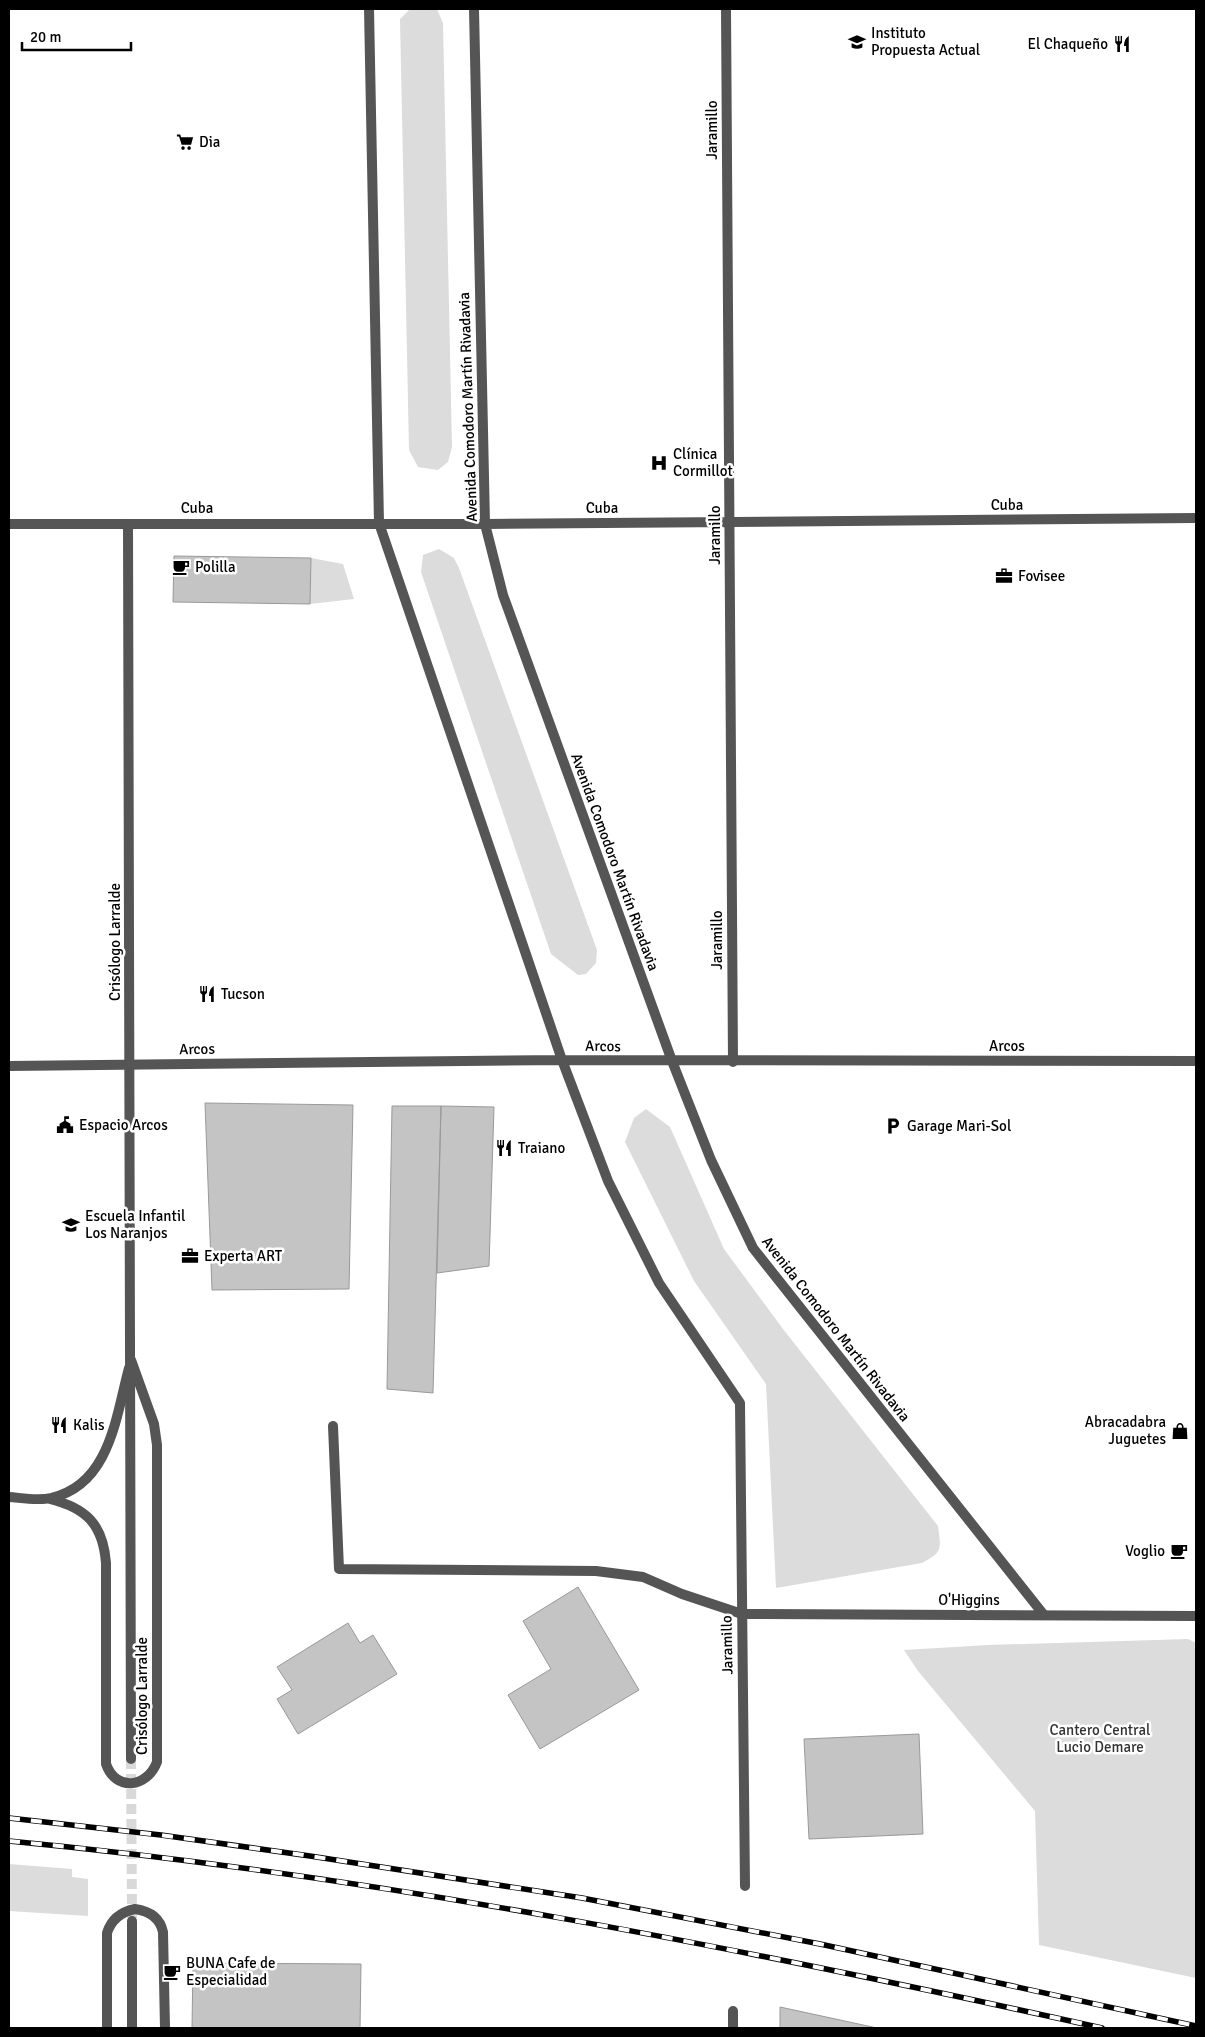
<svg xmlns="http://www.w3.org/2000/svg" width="1205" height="2037" font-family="Signika,sans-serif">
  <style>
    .green { fill: #dcdcdc }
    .building { fill: #c4c4c4; stroke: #999 }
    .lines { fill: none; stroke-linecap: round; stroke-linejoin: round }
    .tertiary-tunnel { stroke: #d9d9d9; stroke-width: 10; stroke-dasharray: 10 5; stroke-linecap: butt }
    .service { stroke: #555; stroke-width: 10 }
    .minor { stroke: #555; stroke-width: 10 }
    .tertiary { stroke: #555; stroke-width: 10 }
    .rail-casing { stroke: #000; stroke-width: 5.5 }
    .rail { stroke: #fff; stroke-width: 4; stroke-dasharray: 11; stroke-linecap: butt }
    .labels { text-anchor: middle; stroke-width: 5; stroke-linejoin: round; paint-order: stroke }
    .poi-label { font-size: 15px; fill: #000; stroke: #fff; text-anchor: start }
    .street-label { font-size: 15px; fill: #000; stroke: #fff }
    .park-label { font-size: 15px; fill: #333; stroke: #fff }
  </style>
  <rect width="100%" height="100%" fill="#fff"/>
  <path class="green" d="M410,9H437L443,23L452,447L448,462L438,470L418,467L409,450L400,19Z
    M439,549L454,558L459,568L597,950L596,963L586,974L578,975L551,954L421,572L423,555Z
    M311,558L343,564L354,599L310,604Z
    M646,1109L670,1127L724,1249L783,1329L938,1526C941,1549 943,1552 922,1563L776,1588L766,1384L694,1281L625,1142L634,1118Z
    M1188,1639L1196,1643V1978L1039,1945L1035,1811L918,1671L904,1650L988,1645Z
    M9,1864L72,1869V1877L88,1879V1916L9,1911Z"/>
  <path class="building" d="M174,556L311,558L310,604L173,602Z
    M205,1103L353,1105L349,1289L212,1290Z
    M392,1106H441L433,1393L387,1389Z
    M441,1106L494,1107L489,1266L437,1273Z
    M578,1587L639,1690L540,1749L508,1695L551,1669L523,1621Z
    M348,1623L360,1643L373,1635L397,1674L298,1734L277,1699L292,1690L277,1667Z
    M919,1734L923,1834L809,1839L804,1739Z
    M193,1963L361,1964L360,2028H192Z
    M780,2007L877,2028H780Z"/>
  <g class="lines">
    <path class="tertiary-tunnel" d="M131,1759L132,1918"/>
    <path class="service" d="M333,1426L339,1569L596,1571L643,1577L682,1594L742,1614"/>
    <path class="minor" d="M369,9L379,523L562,1060L608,1181L659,1283L740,1403L745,1886
      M474,9L485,524L503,595L672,1061L711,1160L753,1248L1044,1615
      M726,9L733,1062
      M9,524H485L1196,518
      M9,1066L562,1060L1196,1061
      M9,1497C22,1498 38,1501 51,1498C110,1485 116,1416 129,1368
      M50,1499C86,1508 103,1524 106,1563V1764C116,1792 147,1788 157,1762V1445L154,1424L131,1360
      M742,1614L1196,1616
      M107,2028V1933C111,1920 121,1912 135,1909C149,1911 160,1918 163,1932L165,2028
      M733,2028V2011"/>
    <path class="tertiary" d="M128,524L131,1759
      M132,1921V2028"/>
    <g class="rail-casing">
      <path id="rail" d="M9,1818L161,1835L310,1856L582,1898L820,1944L1196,2026
        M9,1841C377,1876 741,1948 1102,2028"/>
    </g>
    <use href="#rail" class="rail"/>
  </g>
  <defs>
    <g id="school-bare" transform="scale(1.35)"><path d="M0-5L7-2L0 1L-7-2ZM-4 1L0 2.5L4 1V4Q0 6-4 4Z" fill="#000" stroke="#fff" stroke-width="2.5" paint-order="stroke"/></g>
    <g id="restaurant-bare" transform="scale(1.35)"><path d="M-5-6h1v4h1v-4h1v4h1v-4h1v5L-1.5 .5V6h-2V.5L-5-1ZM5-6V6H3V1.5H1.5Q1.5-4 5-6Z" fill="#000" stroke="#fff" stroke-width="2.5" paint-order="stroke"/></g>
    <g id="supermarket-bare" transform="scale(1.35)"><path d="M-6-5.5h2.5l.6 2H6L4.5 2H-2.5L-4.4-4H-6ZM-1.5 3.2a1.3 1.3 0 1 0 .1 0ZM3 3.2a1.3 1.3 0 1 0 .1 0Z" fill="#000" stroke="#fff" stroke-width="2.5" paint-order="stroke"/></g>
    <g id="hospital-bare" transform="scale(1.35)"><path d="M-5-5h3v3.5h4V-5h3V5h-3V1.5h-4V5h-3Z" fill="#000" stroke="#fff" stroke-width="2.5" paint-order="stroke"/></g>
    <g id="cafe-bare" transform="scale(1.35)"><path d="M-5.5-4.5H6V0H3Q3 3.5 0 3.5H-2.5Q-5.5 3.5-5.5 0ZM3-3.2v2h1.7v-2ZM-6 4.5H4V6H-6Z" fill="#000" stroke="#fff" stroke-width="2.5" paint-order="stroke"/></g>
    <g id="office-bare" transform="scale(1.35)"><path d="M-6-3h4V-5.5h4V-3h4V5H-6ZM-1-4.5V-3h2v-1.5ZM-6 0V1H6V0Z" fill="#000" stroke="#fff" stroke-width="2.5" paint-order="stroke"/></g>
    <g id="civic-bare" transform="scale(1.35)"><path d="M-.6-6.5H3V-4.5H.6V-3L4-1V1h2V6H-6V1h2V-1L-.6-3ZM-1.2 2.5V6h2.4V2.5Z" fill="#000" stroke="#fff" stroke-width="2.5" paint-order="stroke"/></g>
    <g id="parking-bare" transform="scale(1.35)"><path d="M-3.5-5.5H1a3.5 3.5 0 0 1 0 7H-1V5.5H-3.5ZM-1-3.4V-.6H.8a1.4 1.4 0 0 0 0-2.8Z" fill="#000" stroke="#fff" stroke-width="2.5" paint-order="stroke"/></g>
    <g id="shop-bare" transform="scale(1.35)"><path d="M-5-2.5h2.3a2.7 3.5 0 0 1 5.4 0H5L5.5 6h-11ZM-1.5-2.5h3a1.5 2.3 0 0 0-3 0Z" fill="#000" stroke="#fff" stroke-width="2.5" paint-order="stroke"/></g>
  </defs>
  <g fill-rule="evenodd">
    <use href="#school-bare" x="857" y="42"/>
    <use href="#restaurant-bare" x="1122" y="44"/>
    <use href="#supermarket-bare" x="185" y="142"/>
    <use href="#hospital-bare" x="659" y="463"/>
    <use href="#cafe-bare" x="181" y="567"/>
    <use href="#office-bare" x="1004" y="576"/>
    <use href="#restaurant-bare" x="207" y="994"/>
    <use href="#civic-bare" x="65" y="1125"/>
    <use href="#parking-bare" x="893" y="1126"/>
    <use href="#restaurant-bare" x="504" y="1148"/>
    <use href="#school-bare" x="71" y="1225"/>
    <use href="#office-bare" x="190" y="1256"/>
    <use href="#restaurant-bare" x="59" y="1425"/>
    <use href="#shop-bare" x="1180" y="1431"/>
    <use href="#cafe-bare" x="1179" y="1551"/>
    <use href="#cafe-bare" x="172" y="1972"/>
  </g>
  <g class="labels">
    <g class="poi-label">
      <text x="871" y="38">Instituto<tspan x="871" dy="17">Propuesta Actual</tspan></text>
      <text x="1108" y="49" text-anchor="end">El Chaqueño</text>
      <text x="199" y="147">Dia</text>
      <text x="673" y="459">Clínica<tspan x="673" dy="17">Cormillot</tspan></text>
      <text x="195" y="572">Polilla</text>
      <text x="1018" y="581">Fovisee</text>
      <text x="221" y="999">Tucson</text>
      <text x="79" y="1130">Espacio Arcos</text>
      <text x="907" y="1131">Garage Mari-Sol</text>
      <text x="518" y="1153">Traiano</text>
      <text x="85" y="1221">Escuela Infantil<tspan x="85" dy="17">Los Naranjos</tspan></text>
      <text x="204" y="1261">Experta ART</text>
      <text x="1166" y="1427" text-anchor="end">Abracadabra<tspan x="1166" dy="17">Juguetes</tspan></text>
      <text x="73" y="1430">Kalis</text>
      <text x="1165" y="1556" text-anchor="end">Voglio</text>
      <text x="186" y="1968">BUNA Cafe de<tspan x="186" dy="17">Especialidad</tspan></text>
    </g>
    <g class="street-label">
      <text transform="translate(712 130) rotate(-90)" y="5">Jaramillo</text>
      <text transform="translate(468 407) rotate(-92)" y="5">Avenida Comodoro Martín Rivadavia</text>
      <text x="1007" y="510">Cuba</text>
      <text x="197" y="513">Cuba</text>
      <text x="602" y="513">Cuba</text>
      <text transform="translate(715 535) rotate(-90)" y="5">Jaramillo</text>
      <text transform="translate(615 862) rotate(70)" y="5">Avenida Comodoro Martín Rivadavia</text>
      <text transform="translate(717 940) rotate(-90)" y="5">Jaramillo</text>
      <text transform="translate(115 942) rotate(-90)" y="5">Crisólogo Larralde</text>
      <text transform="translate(603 1046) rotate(1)" y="5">Arcos</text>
      <text x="1007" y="1051">Arcos</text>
      <text transform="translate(197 1049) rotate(-1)" y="5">Arcos</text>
      <text transform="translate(836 1329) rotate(52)" y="5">Avenida Comodoro Martín Rivadavia</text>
      <text x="969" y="1605">O'Higgins</text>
      <text transform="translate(727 1645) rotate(-91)" y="5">Jaramillo</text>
      <text transform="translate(142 1696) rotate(-90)" y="5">Crisólogo Larralde</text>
    </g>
    <g class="park-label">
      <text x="1100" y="1735">Cantero Central<tspan x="1100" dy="17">Lucio Demare</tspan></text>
    </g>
  </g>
  <rect width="1205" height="2037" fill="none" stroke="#000000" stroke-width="20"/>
  <path d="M22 42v8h109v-8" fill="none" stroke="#000000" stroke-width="2.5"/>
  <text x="30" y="42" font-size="15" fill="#000000" stroke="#ffffff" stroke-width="4" paint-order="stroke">20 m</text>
</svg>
